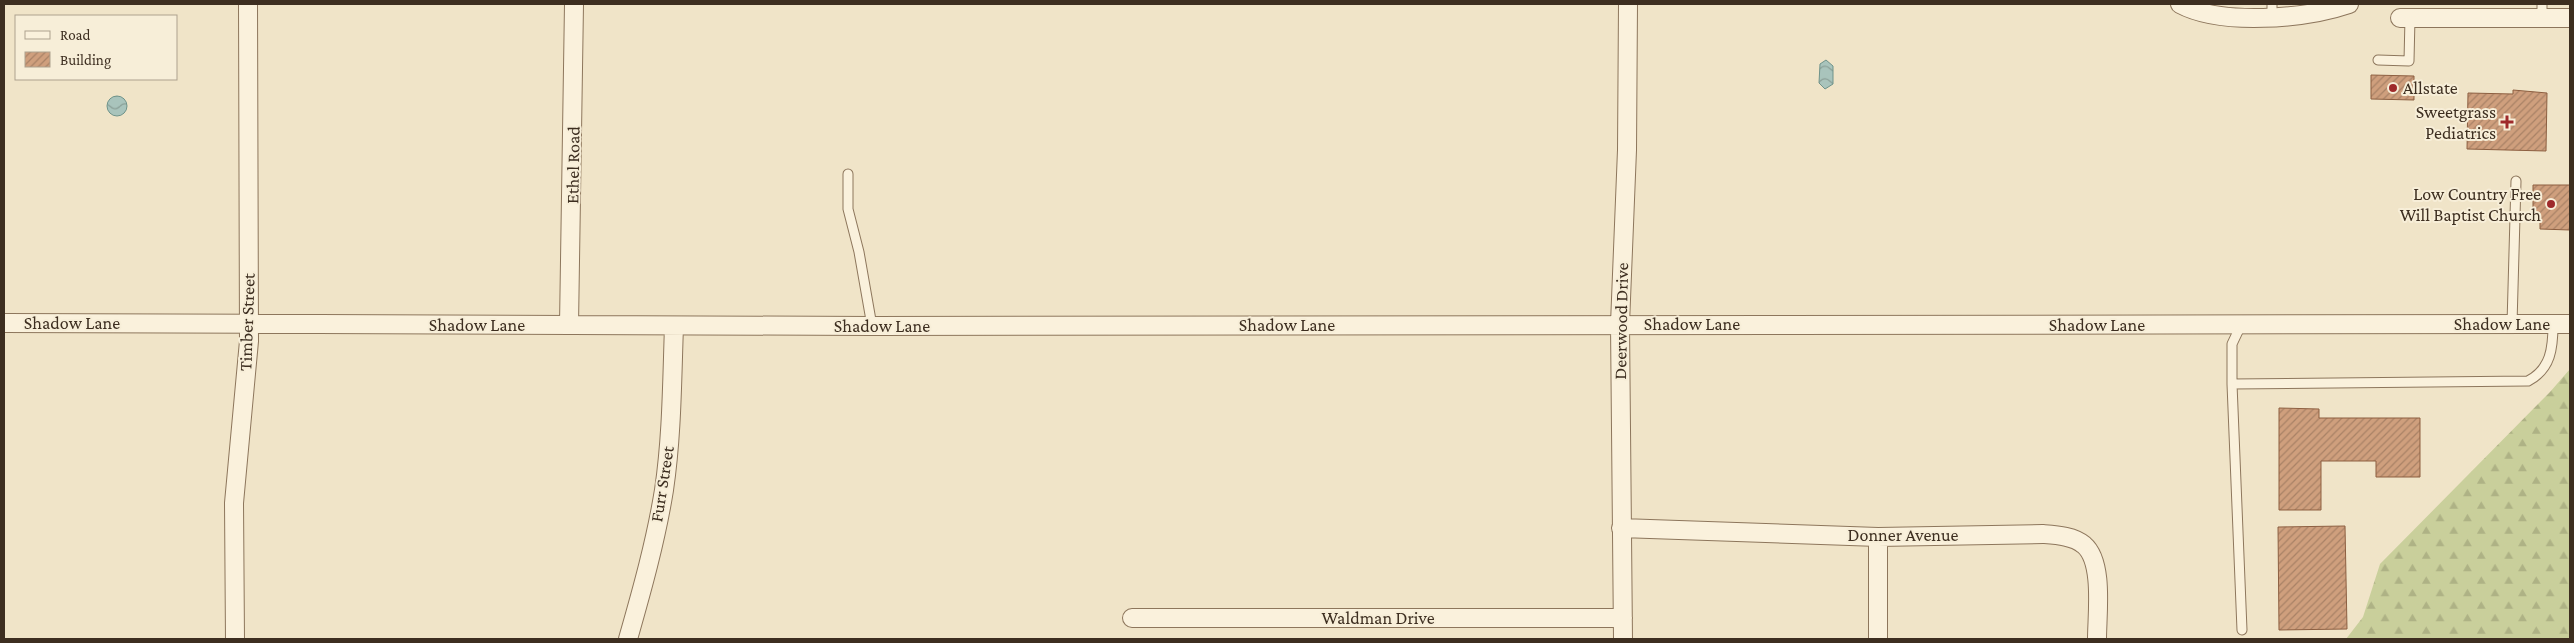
<svg xmlns="http://www.w3.org/2000/svg" width="2574" height="643" font-family="'Crimson Pro',serif">
  <style>
    .forest { fill: url(#forest-firs) }
    .water { fill: url(#water-waves); stroke: #6f938a }
    .building { fill: url(#building-hatch); stroke: #8d5f41 }
    .lines { fill: none; stroke-linecap: round; stroke-linejoin: round }
    .service-casing { stroke: #8d765c; stroke-width: 11 }
    .minor-casing { stroke: #8d765c; stroke-width: 20 }
    .service { stroke: #faf1dc; stroke-width: 9 }
    .minor { stroke: #faf1dc; stroke-width: 18 }
    .poi-dot { fill: #9e2a2b; stroke: #f7eed8; stroke-width: 2 }
    .labels { text-anchor: middle; stroke-width: 4; stroke-linejoin: round; paint-order: stroke }
    .poi-label { font-size: 18px; fill: #3d2e20; stroke: #f7eed8; text-anchor: end }
    .street-label { font-size: 18px; fill: #3d2e20; stroke: #f7eed8 }
  </style>
  <defs>
    <pattern id="forest-firs" width="22" height="20" patternUnits="userSpaceOnUse" patternTransform="scale(1.25)"><rect width="22" height="20" fill="#c9cf9b"/><path d="M5 1l3.5 6h-7zM16 11l3.5 6h-7z" fill="#aeb285"/></pattern>
    <pattern id="water-waves" width="16" height="10" patternUnits="userSpaceOnUse" patternTransform="scale(1.25)"><rect width="16" height="10" fill="#a9c4bc"/><path d="M0 5q4-4 8 0t8 0" fill="none" stroke="#8ba098"/></pattern>
    <pattern id="building-hatch" width="6" height="6" patternUnits="userSpaceOnUse" patternTransform="scale(1.25)"><rect width="6" height="6" fill="#cf9f7d"/><path d="M-1 1l2-2M0 6l6-6M5 7l2-2" fill="none" stroke="#a98266"/></pattern>
  </defs>
  <rect width="100%" height="100%" fill="#f0e4c8"/>
  <path class="forest" d="M2570,369V639H2346L2363,617L2380,564L2550,392Z"/>
  <path class="water" d="M1826,60L1833,66V84L1825,89L1819,83L1820,64Z
    M107 106a10 10 0 1 1 20 0a10 10 0 1 1-20 0Z"/>
  <path class="building" d="M2371,75L2414,76V100L2371,99Z
    M2513,90L2547,93L2546,151L2467,149L2468,93L2513,94Z
    M2533,185H2570V230L2540,229V222H2533Z
    M2279,408L2319,409V418H2420V477H2376V461H2321V510H2279Z
    M2345,526L2347,629L2279,630L2278,527Z"/>
  <g class="lines">
    <g class="service-casing">
      <path id="service" d="M2272,4V16
        M2542,18V4
        M2378,60L2409,61L2410,18
        M848,174V209L859,252L872,326
        M2512,324L2516,181
        M2241,325L2232,344V384L2242,630
        M2232,384L2528,381C2551,369 2553,348 2553,324"/>
    </g>
    <g class="minor-casing">
      <path id="minor" d="M2180,4C2221,26 2305,19 2349,4
        M2400,18H2570
        M4,323L872,326L2570,324
        M569,325L574,4
        M1621,528L1878,537L2043,534C2056,535 2074,536 2084,545C2104,562 2097,614 2097,639
        M1878,537V639
        M1132,618H1623
        M235,639L234,503L249,341L248,4
        M628,639C642,590 656,540 664,490C672,436 672,380 674,326
        M1623,639L1620,324L1627,150L1628,4"/>
    </g>
    <use href="#service" class="service"/>
    <use href="#minor" class="minor"/>
  </g>
  <g class="poi-dot">
    <circle cx="2393" cy="88" r="5"/>
    <path d="M2504.5 114.5h5v5h5v5h-5v5h-5v-5h-5v-5h5z"/>
    <circle cx="2551" cy="204" r="5"/>
  </g>
  <g class="labels">
    <g class="poi-label">
      <text x="2403" y="94" text-anchor="start">Allstate</text>
      <text x="2496" y="118">Sweetgrass<tspan x="2496" dy="21">Pediatrics</tspan></text>
      <text x="2541" y="200">Low Country Free<tspan x="2541" dy="21">Will Baptist Church</tspan></text>
    </g>
    <g class="street-label">
      <text transform="translate(573 165) rotate(-89)" y="6">Ethel Road</text>
      <text transform="translate(1621 321) rotate(-89)" y="6">Deerwood Drive</text>
      <text transform="translate(247 322) rotate(-88)" y="6">Timber Street</text>
      <text x="72" y="329">Shadow Lane</text>
      <text x="1692" y="330">Shadow Lane</text>
      <text x="2502" y="330">Shadow Lane</text>
      <text x="477" y="331">Shadow Lane</text>
      <text x="1287" y="331">Shadow Lane</text>
      <text x="2097" y="331">Shadow Lane</text>
      <text x="882" y="332">Shadow Lane</text>
      <text transform="translate(662 484) rotate(-81)" y="6">Furr Street</text>
      <text x="1903" y="541">Donner Avenue</text>
      <text x="1378" y="624">Waldman Drive</text>
    </g>
  </g>
  <rect width="2574" height="643" fill="none" stroke="#3d2e20" stroke-width="10"/>
  <rect x="15" y="15" width="162" height="65" fill="#f7eed8" stroke="#ada18e"/>
  <rect x="25" y="31" width="25" height="8" fill="#faf1dc" stroke="#ada18e"/>
  <text x="60" y="40" font-size="15" fill="#3d2e20">Road</text>
  <rect x="25" y="52" width="25" height="15" fill="url(#building-hatch)" stroke="#ada18e"/>
  <text x="60" y="65" font-size="15" fill="#3d2e20">Building</text>
</svg>
